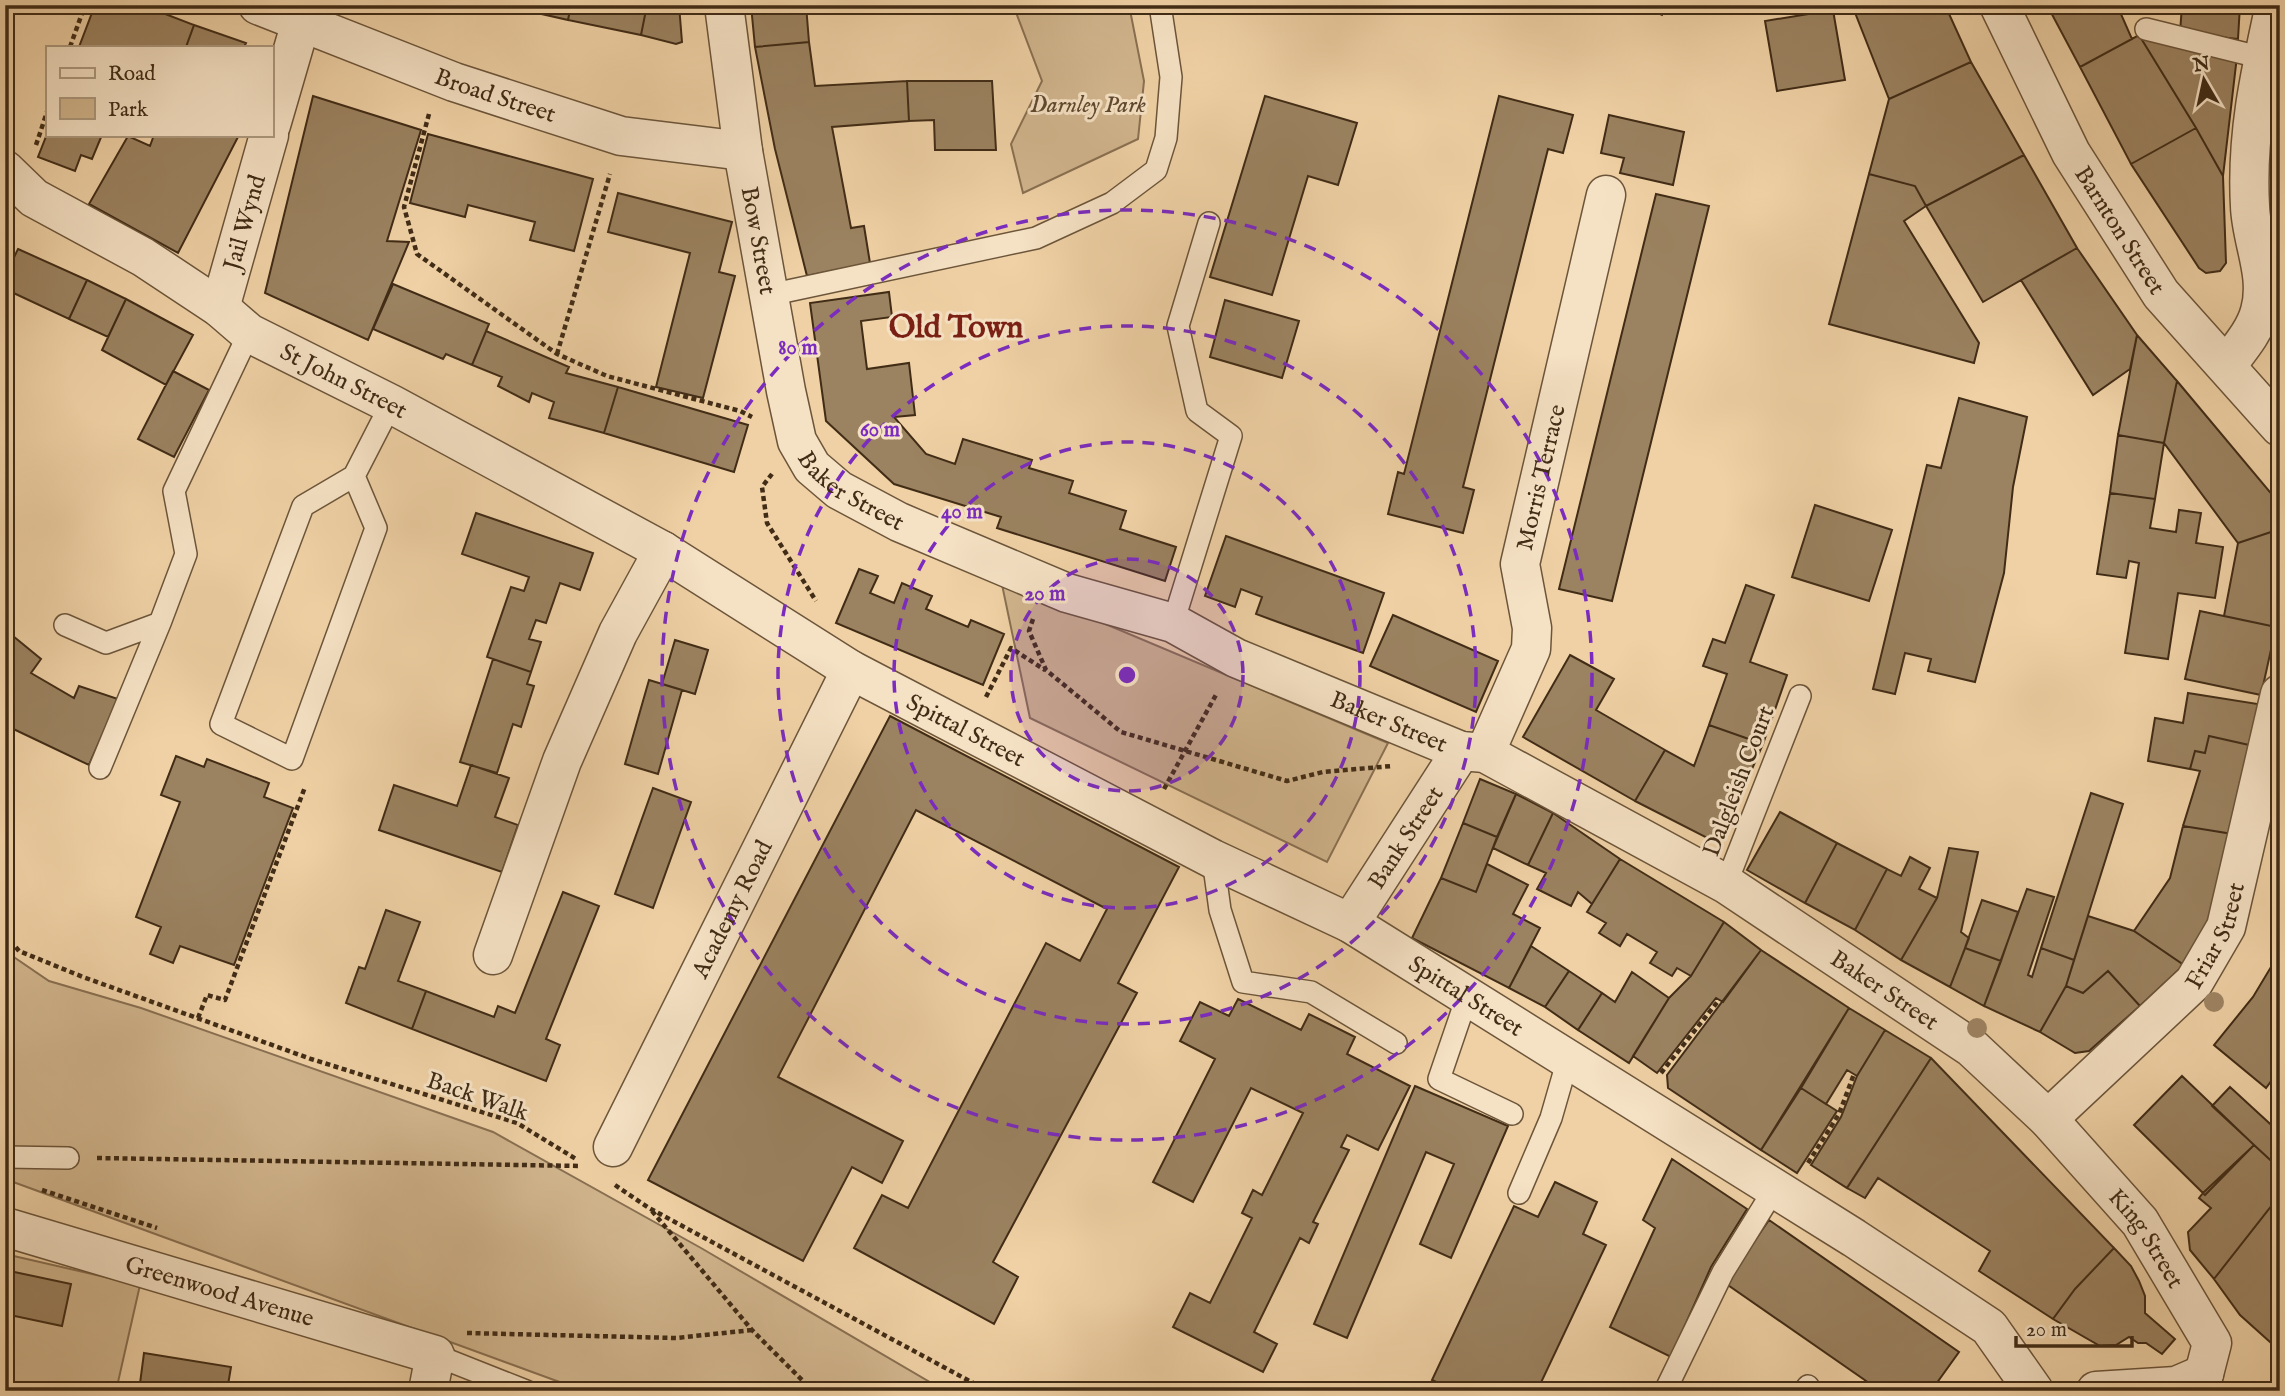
<svg xmlns="http://www.w3.org/2000/svg" width="2285" height="1396" font-family="'IM FELL English',serif">
  <style>
    .green { fill: #d1b58d; stroke: #897052; stroke-width: 2 }
    .building { fill: #9b8260; stroke: #412c16; stroke-width: 2 }
    .lines { fill: none; stroke-linecap: round; stroke-linejoin: round }
    .lane-casing { stroke: #6c553a; stroke-width: 24 }
    .street-casing { stroke: #6c553a; stroke-width: 41 }
    .path { stroke: #412c16; stroke-width: 4.5; stroke-dasharray: 5 3.5; stroke-linecap: butt }
    .lane { stroke: #f5e1c4; stroke-width: 21 }
    .street { stroke: #f5e1c4; stroke-width: 38 }
    .tree { fill: #9f8564 }
    .ring { fill: none; stroke: #7b2cbf; stroke-width: 3.5; stroke-dasharray: 12 9 }
    .labels { text-anchor: middle; stroke-width: 6; stroke-linejoin: round; paint-order: stroke }
    .street-label { font-size: 24px; fill: #412c16; stroke: #f5e1c4 }
    .park-label { font-size: 24px; font-style: italic; fill: #5e472e; stroke: #f5e1c4 }
    .district-label { font-size: 32px; font-weight: bold; fill: #7a1f14; stroke: #f5e1c4 }
    .centre { fill: #7b2cbf; stroke: #f5e1c4; stroke-width: 3.5 }
    .ring-label { font-size: 21px; text-anchor: middle; font-weight: bold; fill: #7b2cbf; stroke: #f5e1c4; stroke-width: 6; stroke-linejoin: round; paint-order: stroke }
  </style>
  <rect width="100%" height="100%" fill="#efd1a5"/>
  <filter id="stains"><feTurbulence type="fractalNoise" baseFrequency=".00286" numOctaves="4"/><feColorMatrix values="0 0 0 0 .2 0 0 0 0 .09 0 0 0 0 .02 0 0 0 .5 -.17"/></filter>
  <radialGradient id="worn" r=".72"><stop offset=".6" stop-color="#630" stop-opacity="0"/><stop offset="1" stop-color="#630" stop-opacity=".3"/></radialGradient>
  <path class="green" d="M1017,5H1129L1144,81L1138,139L1023,193L1011,144L1042,81L1017,15Z
    M1001,580L1388,743L1327,862L1030,718Z
    M5,951L49,981L141,1008L493,1132L701,1248L945,1391H584L5,1179Z
    M5,1254L140,1285L116,1391H5Z"/>
  <path class="building" d="M95,5H142L194,25L186,47H79Z
    M502,5H571L568,20Z
    M571,5H647L641,35L568,20Z
    M647,5H679L682,42L676,44L641,35Z
    M751,5H806L809,42L755,47Z
    M1641,5H1667L1662,15Z
    M1852,5H1945L1971,62L1889,99Z
    M2047,5H2117L2132,39L2080,67Z
    M2182,5H2240L2238,39L2180,33Z
    M1833,10L1845,80L1777,91L1765,21Z
    M194,25L246,43L244,47H186Z
    M2139,35L2196,128L2131,164L2080,67Z
    M2139,35L2237,56L2223,176L2196,128Z
    M809,42L815,86L907,81L909,121L832,127L851,228L864,226L870,263L807,276L775,149L755,47Z
    M1971,62L2024,155L1926,206L1915,186L1869,174L1889,99Z
    M907,81H992L996,150H935L934,120L909,121Z
    M313,96L421,130L387,241L409,242L368,340L265,293Z
    M1265,96L1357,123L1338,185L1308,176L1272,295L1210,277Z
    M1499,96L1573,115L1563,153L1548,149L1463,487L1474,490L1463,533L1388,514L1398,472L1404,474Z
    M1609,115L1684,132L1673,185L1620,173L1624,158L1601,153Z
    M2196,128L2223,176L2226,263L2220,271L2206,273L2199,268L2131,164Z
    M47,134V135H102L92,159L81,155L75,171L38,157Z
    M428,134L593,179L574,251L530,240L535,222L468,205L465,217L410,203Z
    M154,135H239L178,253L89,204L128,136L150,146Z
    M2024,155L2077,248L1983,302L1926,206Z
    M1869,174L1915,186L1926,206L1904,221L1979,343L1974,363L1829,324Z
    M618,193L732,222L719,272L735,276L703,398L656,387L690,253L608,232Z
    M1656,194L1709,206L1612,601L1559,589Z
    M2077,248L2137,335L2130,369L2093,395L2021,280Z
    M18,249L87,280L69,319L5,289V276Z
    M87,280L126,299L108,337L69,319Z
    M393,284L489,324L472,365L446,354L443,359L373,329Z
    M889,292L892,317L861,321L867,369L909,363L915,415L894,417L926,454L955,464L963,439L1032,460L1029,468L1073,481L1069,493L1126,511L1120,529L1176,547L1165,581L997,528L1001,517L894,484L826,421L810,303Z
    M126,299L193,335L166,385L102,350Z
    M1225,300L1299,321L1282,378L1210,357Z
    M486,331L569,367L566,373L618,387L604,433L549,418L554,402L532,393L529,402L498,386L502,377L472,365Z
    M2137,335L2177,381L2164,443L2118,435Z
    M173,371L209,390L174,457L138,439Z
    M2177,381L2280,504V529L2238,543L2164,443Z
    M618,387L748,425L734,472L604,433Z
    M1959,398L2027,417L2013,487L2004,573L1975,682L1928,671L1931,659L1905,653L1895,694L1873,689L1927,465L1941,468Z
    M2118,435L2164,443L2155,499L2110,493Z
    M2110,493L2155,499L2150,528L2176,532L2179,510L2201,513L2196,543L2223,547L2215,598L2178,593L2168,659L2125,653L2139,563L2129,561L2126,578L2097,574Z
    M1815,505L1892,530L1869,601L1792,577Z
    M476,513L593,553L580,590L560,583L546,623L536,620L529,639L541,642L531,672L487,657L511,587L524,591L529,577L462,554Z
    M2280,529V608L2276,627L2224,616L2238,543Z
    M1226,536L1384,593L1363,653L1256,614L1262,597L1241,589L1235,607L1205,596Z
    M859,569L878,576L870,593L894,603L902,583L932,596L926,609L968,627L971,620L1004,634L983,685L836,623Z
    M1746,585L1774,595L1750,662L1787,675L1763,744L1709,725L1727,674L1703,666L1713,639L1725,643Z
    M2200,611L2276,627L2261,695L2185,679Z
    M1393,615L1498,661L1476,712L1370,666Z
    M13,636L41,659L31,673L74,698L79,686L118,699L89,765L5,725V646Z
    M675,640L708,650L695,694L662,684Z
    M1570,655L1614,679L1596,710L1665,750L1635,801L1523,737Z
    M493,659L531,672L527,684L534,686L521,727L513,724L497,773L460,762Z
    M649,680L682,690L658,774L625,764Z
    M2188,693L2264,705L2258,747L2209,736L2205,753L2195,751L2190,769L2148,761L2155,718L2183,723Z
    M890,716L1179,867L1118,983L1137,993L993,1262L1018,1277L994,1324L854,1248L882,1195L908,1208L1046,943L1080,961L1107,909L916,810L778,1077L903,1141L882,1183L852,1167L803,1261L648,1180Z
    M1709,725L1763,744L1719,844L1635,801L1665,750L1694,766Z
    M2209,736L2258,747L2239,835L2183,826L2200,771L2190,769L2195,751L2205,753Z
    M176,756L204,767L207,759L269,783L264,797L293,808L234,965L180,946L173,963L150,954L161,927L136,917L180,802L161,795Z
    M471,765L509,778L495,817L518,825L502,872L379,830L394,785L457,806Z
    M1480,779L1516,794L1497,837L1463,823Z
    M653,788L691,802L653,908L615,894Z
    M2091,793L2123,804L2074,960L2041,948Z
    M1516,794L1553,813L1528,865L1493,848Z
    M1780,812L1837,843L1805,903L1747,870Z
    M1553,813L1620,859L1592,904L1578,892L1571,906L1537,889L1546,873L1528,865Z
    M1463,823L1497,837L1476,892L1441,878Z
    M2183,826L2239,835L2219,907L2184,965L2134,931L2170,878Z
    M1837,843L1887,869L1855,930L1805,903Z
    M1949,848L1978,852L1961,932L1969,938L1950,987L1901,960L1937,898Z
    M1910,857L1930,868L1919,889L1937,898L1901,960L1855,930L1887,869L1901,876Z
    M1620,859L1724,922L1691,976L1677,968L1672,976L1650,963L1657,952L1627,934L1620,946L1599,933L1606,923L1587,912Z
    M1487,864L1528,885L1513,914L1540,928L1509,988L1412,938L1441,878L1476,892Z
    M2027,889L2054,897L2028,975L2032,977L2041,948L2074,960L2066,986L2040,1032L1984,1006Z
    M563,892L599,906L546,1039L560,1045L546,1081L412,1029L426,991L494,1017L498,1006L515,1013Z
    M1982,900L2018,912L2001,961L1965,948Z
    M386,910L420,922L398,981L426,991L412,1029L346,1003L359,967L365,969Z
    M2088,916L2134,931L2184,965L2140,1006L2108,971L2083,993L2066,986Z
    M1724,922L1761,950L1723,1002L1716,998L1657,1073L1633,1056L1669,998L1691,976Z
    M1531,946L1569,971L1545,1007L1509,988Z
    M1965,948L2001,961L1984,1006L1950,987Z
    M1761,950L1849,1008L1761,1150L1668,1088L1667,1075Z
    M2280,952V1069L2266,1088L2214,1045L2253,997Z
    M1569,971L1602,993L1578,1030L1545,1007Z
    M2108,971L2140,1006L2089,1051L2075,1053L2040,1032L2066,986L2083,993Z
    M1632,972L1669,998L1629,1063L1578,1030L1602,993L1615,1002Z
    M1238,999L1301,1030L1309,1014L1355,1037L1347,1054L1410,1086L1378,1150L1347,1135L1341,1147L1349,1150L1313,1222L1318,1224L1309,1243L1300,1238L1254,1332L1277,1344L1263,1372L1173,1327L1190,1293L1210,1303L1252,1218L1242,1213L1253,1190L1262,1195L1303,1113L1251,1088L1193,1202L1153,1182L1215,1059L1180,1041L1200,1002L1229,1016Z
    M1849,1008L1885,1030L1857,1076L1847,1070L1826,1104L1801,1088Z
    M1885,1030L1931,1058L1847,1188L1811,1165L1841,1117L1857,1076Z
    M1931,1058L2114,1248L2075,1289L2053,1319L1979,1271L1990,1251L1878,1178L1865,1198L1847,1188Z
    M2182,1076L2254,1145L2205,1195L2134,1125Z
    M1415,1086L1508,1126L1451,1258L1420,1244L1454,1164L1426,1152L1347,1338L1314,1324Z
    M2230,1087L2280,1133V1169L2212,1106Z
    M1801,1088L1837,1111L1797,1173L1761,1150Z
    M2254,1145L2280,1169V1195L2214,1279L2190,1250L2188,1232L2211,1208L2199,1198L2203,1193Z
    M1672,1159L1747,1209L1711,1267L1671,1357L1610,1327L1655,1228L1643,1220Z
    M1555,1182L1597,1202L1583,1234L1606,1245L1537,1391H1455L1432,1380L1514,1206L1538,1217Z
    M2280,1195V1351L2240,1315L2214,1279Z
    M1769,1220L1959,1352L1931,1391H1864L1869,1383L1725,1283Z
    M2114,1248L2131,1266L2139,1281L2145,1296V1313L2175,1339L2162,1354L2146,1343H2138L2129,1337L2116,1345L2100,1346L2053,1319L2075,1289Z
    M5,1270L71,1284L62,1326L5,1314Z
    M144,1353L231,1367L227,1391H139Z
    M312,1384L347,1391H311Z"/>
  <g class="lines">
    <g class="lane-casing">
      <path id="lane" d="M2146,29L2263,58
        M769,295L1036,238L1112,203L1156,170L1166,138L1171,77L1160,5
        M354,476L376,528L292,759L221,724L303,506L354,476L391,404
        M1173,623L1231,436L1197,411L1178,326L1209,223
        M65,625L106,643L160,623
        M100,768L160,623L186,554L174,491L249,333
        M1213,859L1220,910L1243,982L1311,992L1396,1043
        M1726,884L1800,696
        M1467,997L1439,1079L1512,1114
        M5,1157L68,1158
        M1519,1193L1551,1118L1568,1059
        M435,1355L526,1391
        M1665,1391L1723,1272L1775,1188
        M1804,1391L1808,1386"/>
    </g>
    <g class="street-casing">
      <g id="street">
        <path id="s1" d="M258,5L454,82L621,136L743,151"/>
        <path id="s2" d="M724,5L743,151L786,391L797,441L812,467L839,490L899,522L1067,593L1173,623L1236,658L1461,751L1485,753L1726,884L1972,1048L2048,1119L2140,1222L2212,1343L2204,1374"/>
        <path id="s3" d="M1999,5L2071,153L2161,294L2280,427"/>
        <path d="M271,125L301,22"/>
        <path id="s4" d="M5,170L34,198L143,257L220,308L249,333L391,404L663,551L851,670L1213,859L1350,923L1854,1238L1989,1327L2034,1391"/>
        <path id="s5" d="M220,308L269,135"/>
        <path d="M2227,365C2239,349 2255,331 2260,311C2270,275 2251,241 2250,206C2246,135 2260,73 2275,5"/>
        <path id="s6" d="M1485,753L1531,649L1532,628L1520,564L1606,195"/>
        <path id="s7" d="M1350,923L1461,751"/>
        <path d="M493,955L562,761L618,633L663,551"/>
        <path id="s8" d="M2048,1119L2194,982L2226,927L2280,694"/>
        <path id="s9" d="M613,1147L851,670"/>
        <path id="s10" d="M5,1227L435,1355L428,1391"/>
        <path d="M2096,1391L2176,1386L2204,1374"/>
      </g>
    </g>
    <path class="path" d="M70,47L85,5
      M429,114L404,207L417,254L557,354L607,376L740,411L752,417
      M36,145L47,112
      M557,354L610,174
      M772,474L762,487L767,523L816,601
      M1033,619L1029,631L1046,670L1121,732L1287,781L1323,772L1392,766
      M986,697L1011,648L1045,670
      M1164,789L1217,693
      M5,934L19,951L83,977L311,1059L517,1123L576,1159
      M198,1018L207,995L225,1000L305,787
      M1661,1073L1719,1000
      M97,1158L581,1166
      M1808,1163L1839,1114L1854,1074
      M615,1185L649,1208L988,1391
      M42,1190L157,1228
      M652,1211L752,1330L813,1391
      M467,1333L676,1338L752,1330"/>
    <use href="#lane" class="lane"/>
    <use href="#street" class="street"/>
  </g>
  <g class="tree">
    <circle cx="2214" cy="1002" r="10"/>
    <circle cx="1977" cy="1028" r="10"/>
  </g>
  <circle cx="1127" cy="675" r="116" fill="#7b2cbf" fill-opacity=".12"/>
  <g class="ring">
    <circle cx="1127" cy="675" r="116"/>
    <circle cx="1127" cy="675" r="233"/>
    <circle cx="1127" cy="675" r="349"/>
    <circle cx="1127" cy="675" r="465"/>
  </g>
  <g class="labels">
    <g class="street-label">
      <text dy="8" stroke="none"><textPath href="#s1" startOffset="254">Broad Street</textPath></text>
      <text dy="8" stroke="none"><textPath href="#s5" startOffset="89">Jail Wynd</textPath></text>
      <text dy="8" stroke="none"><textPath href="#s3" startOffset="256">Barnton Street</textPath></text>
      <text dy="8" stroke="none"><textPath href="#s2" startOffset="238">Bow Street</textPath></text>
      <text dy="8" stroke="none"><textPath href="#s4" startOffset="401">St John Street</textPath></text>
      <text dy="8" stroke="none"><textPath href="#s6" startOffset="289">Morris Terrace</textPath></text>
      <text dy="8" stroke="none"><textPath href="#s2" startOffset="518">Baker Street</textPath></text>
      <text dy="8" stroke="none"><textPath href="#s2" startOffset="1106">Baker Street</textPath></text>
      <text dy="8" stroke="none"><textPath href="#s4" startOffset="1115">Spittal Street</textPath></text>
      <text transform="translate(1738 781) rotate(-69)" y="8">Dalgleish Court</text>
      <text dy="8" stroke="none"><textPath href="#s7" startOffset="102">Bank Street</textPath></text>
      <text dy="8" stroke="none"><textPath href="#s9" startOffset="266">Academy Road</textPath></text>
      <text dy="8" stroke="none"><textPath href="#s8" startOffset="252">Friar Street</textPath></text>
      <text dy="8" stroke="none"><textPath href="#s2" startOffset="1673">Baker Street</textPath></text>
      <text dy="8" stroke="none"><textPath href="#s4" startOffset="1682">Spittal Street</textPath></text>
      <text transform="translate(478 1096) rotate(19)" y="8">Back Walk</text>
      <text dy="8" stroke="none"><textPath href="#s2" startOffset="2037">King Street</textPath></text>
      <text dy="8" stroke="none"><textPath href="#s10" startOffset="224">Greenwood Avenue</textPath></text>
    </g>
    <g class="park-label">
      <text x="1088" y="112">Darnley Park</text>
    </g>
    <g class="district-label">
      <text x="956" y="337">Old Town</text>
    </g>
  </g>
  <circle cx="1127" cy="675" r="10" class="centre"/>
  <g class="ring-label">
    <text x="798" y="354">80 m</text>
    <text x="880" y="436">60 m</text>
    <text x="962" y="518">40 m</text>
    <text x="1045" y="600">20 m</text>
  </g>
  <rect width="2285" height="1396" fill="none" stroke="#efd1a5" stroke-width="28"/>
  <rect x="7" y="7" width="2271" height="1382" fill="none" stroke="#412c16" stroke-width="3.5"/>
  <rect x="14" y="14" width="2257" height="1368" fill="none" stroke="#412c16" stroke-width="2"/>
  <rect x="46" y="46" width="228" height="91" fill="#f5e1c4" stroke="#ad997e" stroke-width="2"/>
  <rect x="60" y="68" width="35" height="10" fill="#f5e1c4" stroke="#ad997e" stroke-width="2"/>
  <text x="108" y="80" font-size="21" fill="#412c16">Road</text>
  <rect x="60" y="98" width="35" height="21" fill="#d1b58d" stroke="#ad997e" stroke-width="2"/>
  <text x="108" y="116" font-size="21" fill="#412c16">Park</text>
  <g transform="translate(2204 80) rotate(351)" stroke="#f5e1c4" stroke-width="5" paint-order="stroke">
  <path d="M0-5L12 26L0 18L-12 26Z" fill="#412c16"/>
  <text y="-10" font-size="19" font-weight="bold" text-anchor="middle" fill="#412c16">N</text>
  </g>
  <path d="M2016 1336v10h116v-10" fill="none" stroke="#412c16" stroke-width="3.5"/>
  <text x="2026" y="1336" font-size="21" fill="#412c16" stroke="#f5e1c4" stroke-width="5" paint-order="stroke">20 m</text>
  <rect width="100%" height="100%" filter="url(#stains)"/>
  <rect width="100%" height="100%" fill="url(#worn)"/>
</svg>
